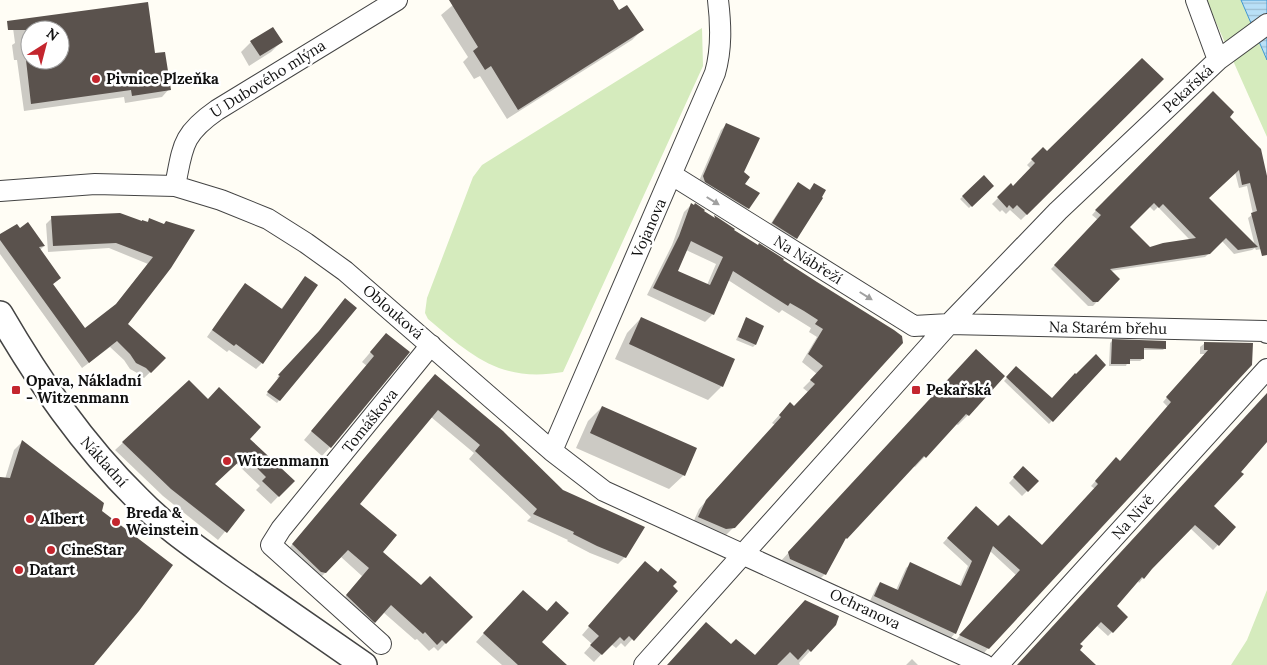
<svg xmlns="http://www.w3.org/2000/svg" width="1267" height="665" font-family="Lora,serif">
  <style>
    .grass { fill: #d5ebbd }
    .water { fill: url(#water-rules); stroke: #3f96cf }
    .shadow { fill: #0003; fill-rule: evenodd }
    .building { fill: #5a524d; fill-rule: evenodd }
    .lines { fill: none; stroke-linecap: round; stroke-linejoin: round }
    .minor-casing { stroke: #444; stroke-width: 22 }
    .tertiary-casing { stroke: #444; stroke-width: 28 }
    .minor { stroke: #fff; stroke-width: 20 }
    .tertiary { stroke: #fff; stroke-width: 25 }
    .oneway { fill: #a0a0a0 }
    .poi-dot { fill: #c4262e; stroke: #fff; stroke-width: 2 }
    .labels { text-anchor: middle; stroke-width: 5; stroke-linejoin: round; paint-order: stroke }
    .poi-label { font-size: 15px; font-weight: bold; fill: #111; stroke: #fff; text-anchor: start }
    .street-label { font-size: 15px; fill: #111; stroke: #fff }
  </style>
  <defs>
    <pattern id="water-rules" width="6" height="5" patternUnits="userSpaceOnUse" patternTransform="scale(1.25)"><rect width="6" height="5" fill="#b9e0f7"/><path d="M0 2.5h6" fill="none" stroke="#9ebfd3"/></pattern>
  </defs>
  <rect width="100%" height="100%" fill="#fffdf5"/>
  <path class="grass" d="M1206,0H1241L1267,60V137Z
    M702,28L703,66L563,372C501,383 472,356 428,319L425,313L427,298L473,177L482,165Z
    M1267,590V665H1231L1247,640Z"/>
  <path class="water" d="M1241,0H1267V60Z"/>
  <path class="shadow" d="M459,0H612L619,11L642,30L632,40L507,119L480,76L474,79L463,62L468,57L441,15Z
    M147,3L154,55L169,89L162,97L125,103L124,97L24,111L17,60H14L12,45L15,43L13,28ZM30,30H60V60H30Z
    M251,42H281L271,52L249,66L241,52Z
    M1162,79L1021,220L1010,210L1006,214L1002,210L1000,212L992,204L1011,185L1013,188L1031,169L1027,165L1043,149L1047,153Z
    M1228,117L1267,182V248L1256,250L1255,248L1252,250L1234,254L1222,241L1205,257L1110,271L1118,279L1093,306H1088L1051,269L1098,220L1092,215L1100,206ZM1235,172L1239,188L1247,186L1253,214L1248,218L1255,246L1207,198ZM1149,206L1154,211L1158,207L1190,240L1150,248L1128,227Z
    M726,125L742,172L748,208L743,213L699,181L721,130Z
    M984,177L992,186L969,208L960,199Z
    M798,184L809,190L814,184L796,238L791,243L768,228L793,189Z
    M691,205L734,229L733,230L893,331L734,527L726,535L718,536L692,525L699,509L775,425L772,423L782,412L794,408L808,392L803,388L817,374L802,362L817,337L809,332L811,328L782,310L779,313L728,280L713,314L705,322L647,295L672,245L684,212ZM686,250L716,264L707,285L677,271Z
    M52,218L146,223L149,220L164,225L167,223L127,325L165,358L144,378L139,374L130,369L124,360L110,347L82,368L0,254V235L19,230L27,224L44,246L40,250L60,278L52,285L85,330L113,308L148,264L109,248L48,252L46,224Z
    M306,278L262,363L256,369L229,350L227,352L207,337L239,291L245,285L281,309Z
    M356,308L277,403L266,395L279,379L277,378L317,335Z
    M641,318L722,386L708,400L615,359L627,333Z
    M746,319L755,345L753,347L736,340Z
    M386,334L330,447L322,456L304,440L367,366L362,362Z
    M1112,341L1165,348L1163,350H1143V359L1140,361H1128L1126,366H1109L1110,343Z
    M1205,343L1251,344L984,653L956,640L1016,575L990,551L955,633L951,638L870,601L876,588L880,583L896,590L906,568L911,564L959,586L968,566L943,543L976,507L998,528L1042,547L1095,489L1091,486L1116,459L1120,462L1168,407L1163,402L1205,354H1200V347Z
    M966,361L968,415L958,425L956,424L915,467L913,465L843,541L825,574L815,584L779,563Z
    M1104,365L1049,424L1004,381L1016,368L1052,400Z
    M189,382L293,481L271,504L256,490L260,486L236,463L214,484L243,510L218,540L163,496L115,450Z
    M428,382L625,557L618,564L590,553L567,541L568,540L527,521L531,517L469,459L474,453L431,417L358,504L381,552L421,586L471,617L438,651L434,647L429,651L417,639L415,640L383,612L367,629L340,603L362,576L341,557L318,580L286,552Z
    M1267,395V441L1212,506L1235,527L1213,550L1190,528L1151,569L1143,578L1139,583L1138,581L1115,606L1112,632L1108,636L1096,625L1079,644L1078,650L1085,665H1018Z
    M602,407L684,475L669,489L576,448L588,421Z
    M22,442L101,511L93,665H0V479H5L14,450Z
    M1023,468L1037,481L1022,496L1009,483Z
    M638,570L671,586L676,591L625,647L621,643L616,648L611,644L594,662L584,653L592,644L582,635Z
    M515,599L546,612L540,642L566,665H502L476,642Z
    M835,624L799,663L800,665H668L731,646L755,657Z
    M912,659L918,665H906Z"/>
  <path class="building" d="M449,0H613L619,10L627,5L644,30L518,110L491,66L485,70L473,51L478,47Z
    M148,2L155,53L165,52L171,90L132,96L131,90L31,104L26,60H60V30H8L7,21Z
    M273,27L283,42L260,56L250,41Z
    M1142,58L1164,79L1027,215L1017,205L1013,209L1009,205L1007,208L997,197L1011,183L1013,186L1035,163L1031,159L1043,147L1047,151Z
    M1213,91L1234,112L1230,117L1261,149L1267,176V255L1262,256L1251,213L1257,211L1250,183L1242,185L1239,170L1209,198L1258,247L1238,250L1226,238L1210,254L1110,269L1120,279L1098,302H1093L1054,265L1101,215L1095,210L1104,201ZM1154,203L1159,208L1163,204L1196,238L1163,243L1150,247L1130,227Z
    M726,123L760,138L744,172L750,177L745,184L760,193L749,209L705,182L703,176Z
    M984,175L994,186L972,207L962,196Z
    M798,182L810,190L814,183L826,190L822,197L823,198L797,239L772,223Z
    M691,203L694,205L695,203L705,210L704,211L715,218L714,215L735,229L734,230L758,245L759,243L784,259L783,260L817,282L894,330L902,336L903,343L735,528L726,529L698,517L706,500L781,417L779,415L790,402L794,406L815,384L810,380L823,366L808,354L823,329L815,324L818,320L804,311L790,303L788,306L733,271L714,315L653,288L679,236ZM691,241L723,257L710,285L678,271Z
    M120,213L142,221V220L148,222L149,218L164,224L166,221L195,230L171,268L128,324L166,358L151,373L146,368L136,363L130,354L117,341L89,363L0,240V234L17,224L20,228L28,222L45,246L39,247L61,278L53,284L85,328L116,304L153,257L116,243L53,246L51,216Z
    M305,276L318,285L263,364L236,344L234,346L212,330L245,283L282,309Z
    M345,298L357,308L280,401L267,392L280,376L278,375L319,331Z
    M641,317L735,359L723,387L629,344Z
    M746,317L764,326L756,345L738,337Z
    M386,333L410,352L331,448L311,431L374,356L370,352Z
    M1112,339L1166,341V349L1144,348V359H1130V364H1111Z
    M1204,342L1253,343L1252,365L989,649L959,635L1020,570L993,546L956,634L874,596L880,582L898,590L910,562L961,586L972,561L947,538L976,506L998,526L1009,515L1042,545L1098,484L1095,481L1116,457L1120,461L1171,402L1166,397L1208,350H1204Z
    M976,349L1005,376L969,416L966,414L926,458L924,456L847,539L846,538L826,575L790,559L788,552Z
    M1096,354L1106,365L1053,422L1006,377L1016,366L1052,398L1075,373L1076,374Z
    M435,374L503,431L563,490L645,527L626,558L597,546L573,534L574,532L533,514L537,509L475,451L480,445L438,410L360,504L397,535L383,552L421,585L430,576L473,617L446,644L442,640L437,645L425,632L423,634L391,605L375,623L346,595L369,568L348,550L326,573L321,572L292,544Z
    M189,380L208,399L219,387L261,427L250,439L295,481L279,497L262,481L266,477L245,456L215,484L245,510L227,533L171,489L122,442Z
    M1267,393V442L1241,472L1244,474L1214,506L1236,527L1219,546L1195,525L1152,569L1144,579L1142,577L1117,606L1128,617L1113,633L1101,622L1083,641L1080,644L1083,646L1080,650L1096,665H1017Z
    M602,406L697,448L685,476L590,433Z
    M22,440L104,503L102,511L173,565L139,611L94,665H0V477L10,478Z
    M1023,466L1039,481L1028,492L1013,477Z
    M645,561L658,572L661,568L677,582L673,586L678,591L634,641L629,636L624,641L620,637L602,655L590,645L599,636L588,626Z
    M523,590L547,611L556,601L569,613L542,642L567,665H518L483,633Z
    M805,600L839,616L836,625L811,652L808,649L798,660L790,652L777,665H667L706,622L731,644L736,639L755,655Z"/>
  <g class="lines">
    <g class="minor-casing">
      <path id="minor" d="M1196,0L1218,60
        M672,175L914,326L949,324L1265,331L1267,333
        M175,186C183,147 181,135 217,110L397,0
        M0,191L95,184L175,186L221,200L268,219L306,243L345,271L552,451L604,491L985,665
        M552,451L715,73C722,49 721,25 718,0
        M381,644L271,545L281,529L431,345
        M644,665L949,324L1058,211L1218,60L1267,24
        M998,665L1267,369"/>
    </g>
    <g class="tertiary-casing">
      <path id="tertiary" d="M0,314C39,381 82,444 138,499C165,527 198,549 230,572C274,603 319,634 364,665"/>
    </g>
    <use href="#minor" class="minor"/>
    <use href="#tertiary" class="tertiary"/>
  </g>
  <defs><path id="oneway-solid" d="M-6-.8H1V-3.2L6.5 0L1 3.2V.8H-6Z" transform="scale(1.25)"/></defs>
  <g class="oneway">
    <use href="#oneway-solid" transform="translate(713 201) rotate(32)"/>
    <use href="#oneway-solid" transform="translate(866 296) rotate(32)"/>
  </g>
  <g class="poi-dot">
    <circle cx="96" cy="79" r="5"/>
    <rect x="11" y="385" width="10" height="10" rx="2.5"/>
    <rect x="911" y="385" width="10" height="10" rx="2.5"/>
    <circle cx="227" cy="461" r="5"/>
    <circle cx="30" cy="519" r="5"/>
    <circle cx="116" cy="522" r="5"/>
    <circle cx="51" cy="550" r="5"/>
    <circle cx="19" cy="570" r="5"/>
  </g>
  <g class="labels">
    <g class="poi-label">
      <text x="106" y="84">Pivnice Plzeňka</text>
      <text x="26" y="386">Opava, Nákladní<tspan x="26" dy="17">- Witzenmann</tspan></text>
      <text x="926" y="395">Pekařská</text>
      <text x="237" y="466">Witzenmann</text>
      <text x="126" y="518">Breda &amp;<tspan x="126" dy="17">Weinstein</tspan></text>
      <text x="40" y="524">Albert</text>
      <text x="61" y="555">CineStar</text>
      <text x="29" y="575">Datart</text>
    </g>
    <g class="street-label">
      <text transform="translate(268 79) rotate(-32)" y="5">U Dubového mlýna</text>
      <text transform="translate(1188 89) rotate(-43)" y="5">Pekařská</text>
      <text transform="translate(649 228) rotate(-66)" y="5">Vojanova</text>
      <text transform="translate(808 260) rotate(32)" y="5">Na Nábřeží</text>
      <text transform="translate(393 312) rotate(41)" y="5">Oblouková</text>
      <text transform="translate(1108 328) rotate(1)" y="5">Na Starém břehu</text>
      <text transform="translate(370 421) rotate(-51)" y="5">Tomáškova</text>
      <text transform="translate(104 462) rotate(48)" y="5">Nákladní</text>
      <text transform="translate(1133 517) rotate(-48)" y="5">Na Nivě</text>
      <text transform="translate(865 609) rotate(25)" y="5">Ochranova</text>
    </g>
  </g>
  <g transform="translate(45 45) rotate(36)"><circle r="24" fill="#ffffff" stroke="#a0a0a0"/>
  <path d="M0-4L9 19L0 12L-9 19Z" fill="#c4262e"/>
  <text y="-8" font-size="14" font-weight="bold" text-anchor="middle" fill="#111111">N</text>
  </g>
</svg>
